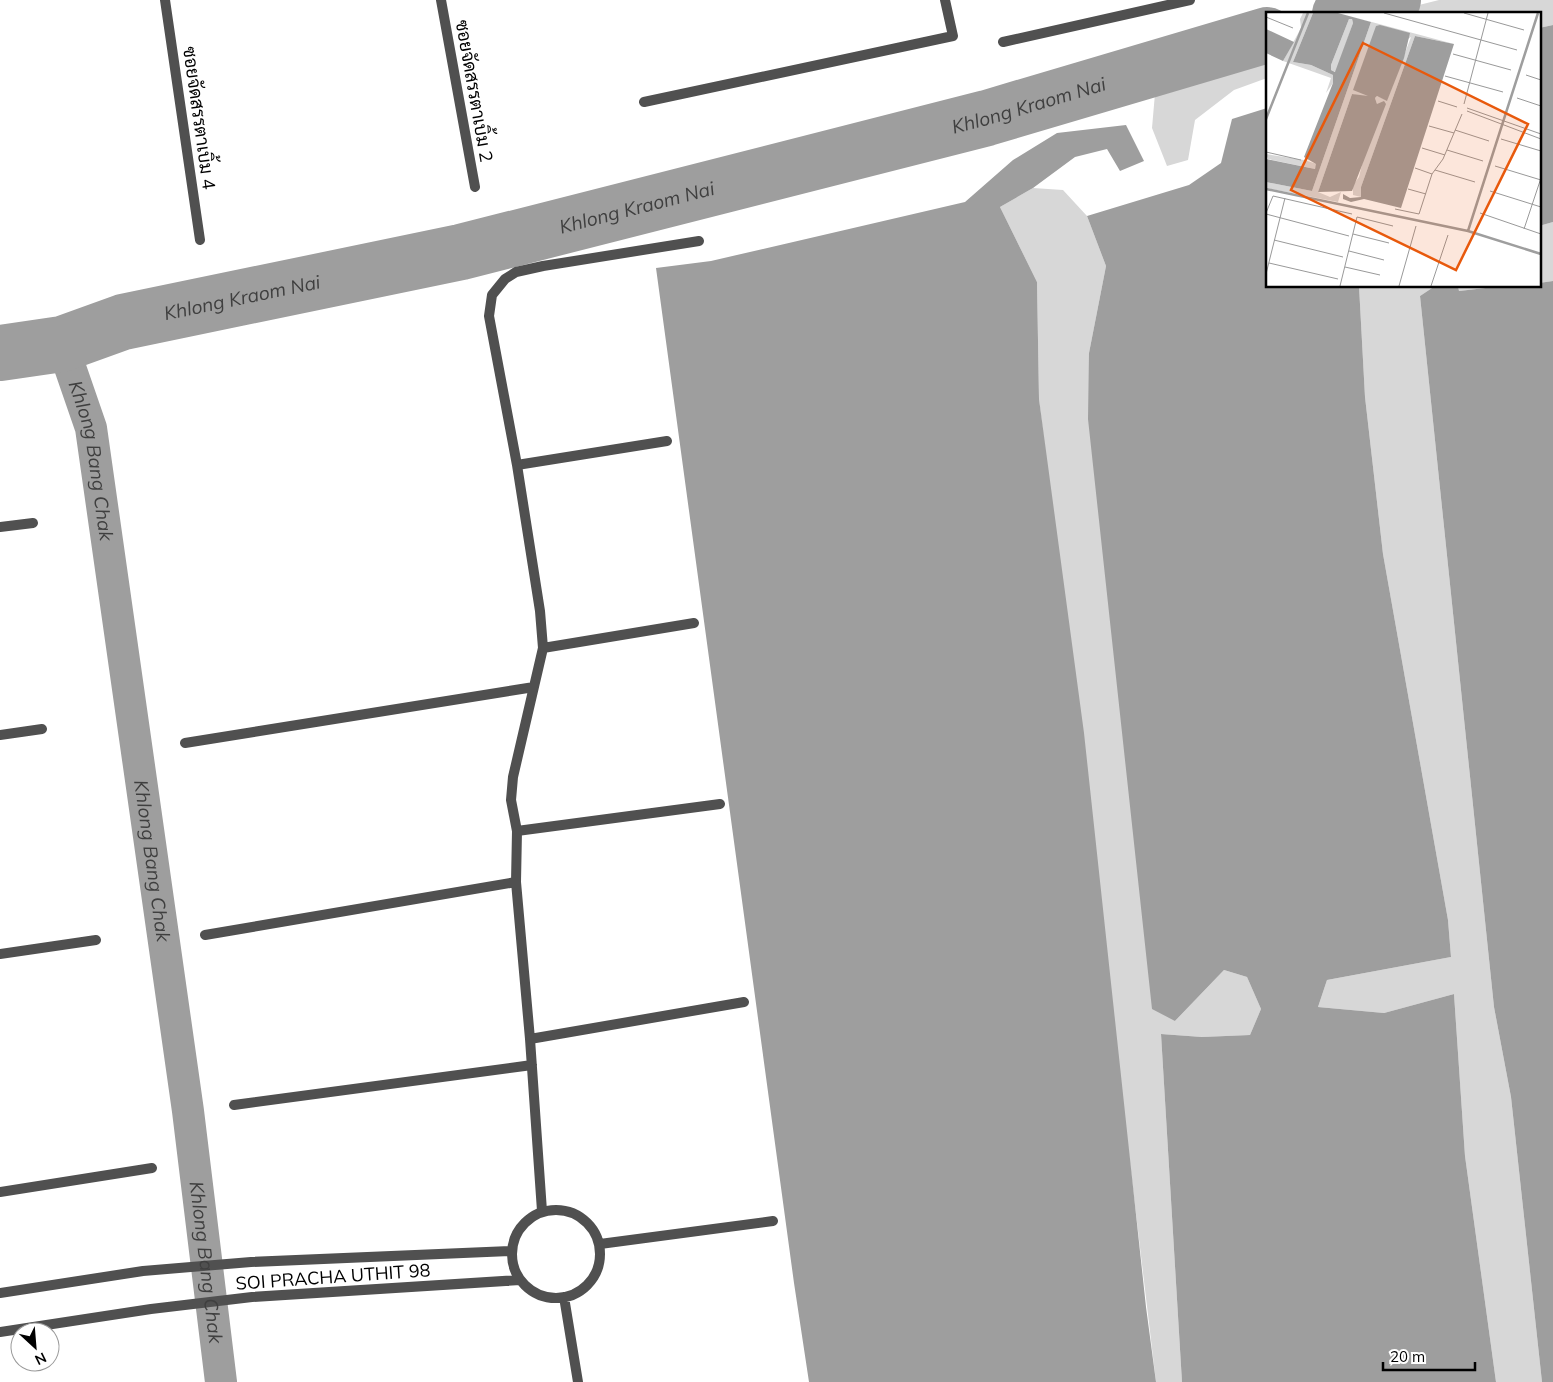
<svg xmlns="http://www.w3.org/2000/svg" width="1553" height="1382" font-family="Mulish,Sarabun,sans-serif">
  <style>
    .green { fill: #d7d7d7 }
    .water { fill: #9e9e9e }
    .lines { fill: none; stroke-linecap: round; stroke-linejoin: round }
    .canal { stroke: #9e9e9e; stroke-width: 32 }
    .river { stroke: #9e9e9e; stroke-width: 56 }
    .minor { stroke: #505050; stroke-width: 10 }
    .labels { text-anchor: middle; stroke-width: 5; stroke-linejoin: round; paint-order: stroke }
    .street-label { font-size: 18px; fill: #000; stroke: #fff }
    .water-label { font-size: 19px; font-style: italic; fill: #3f3f3f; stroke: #fff }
    .inset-river { fill: none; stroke: #9e9e9e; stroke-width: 2.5 }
    .inset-road { fill: none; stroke: #999; stroke-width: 1 }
    .view { fill: #e8590c; fill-opacity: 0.15; stroke: #e8590c; stroke-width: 2.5 }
    .inset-edge { fill: none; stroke: #000; stroke-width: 2.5 }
  </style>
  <rect width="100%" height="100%" fill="#fff"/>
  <path class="green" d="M1439,0H1553V25L1539,28V14H1383Z
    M1267,50V78L1234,90L1195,120L1188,160L1167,166L1152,128L1156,82Z
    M1033,188L1063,190L1087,216L1106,266L1089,353L1175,1021L1224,970L1247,977L1261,1009L1250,1035L1202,1037L1161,1034L1182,1382H1156L1039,399L1037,282L1000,207Z
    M1553,222V281L1539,283V226Z
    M1359,286H1435L1420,296L1494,1007L1511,1097L1542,1382H1496L1465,1156L1454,994L1384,1013L1318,1007L1327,980L1451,957L1448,920L1383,554L1365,397Z
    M1458,286H1503L1459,291Z"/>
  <path class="water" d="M1553,25V222L1539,226V28Z
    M1267,108V286H1359L1365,397L1383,554L1448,920L1451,957L1327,980L1318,1007L1384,1013L1454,994L1465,1156L1496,1382H1182L1161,1034L1202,1037L1250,1035L1261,1009L1247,977L1224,970L1175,1021L1152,1009L1088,419L1089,353L1106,266L1087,216L1189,185L1221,163L1232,119Z
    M1126,125L1144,161L1120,171L1107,149L1075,157L1033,188L1000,207L1037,282L1039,399L1084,733L1146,1307L1156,1382H809L794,1283L656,268L711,261L965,202L1013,160L1057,133Z
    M1553,281V1382H1542L1511,1097L1494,1007L1420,296L1435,286H1458L1459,291L1503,286H1539V283Z"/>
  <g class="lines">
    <path class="canal" id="s1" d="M62,344L91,428L188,1111L221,1382"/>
    <g class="river">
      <path d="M1340,14L1393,0"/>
      <path id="s2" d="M0,353L62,344L123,322L461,252L987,118L1267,35"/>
    </g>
    <path class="minor" d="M165,0L200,240
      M441,0L475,187
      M1003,42L1190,0
      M644,102L953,36L945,0
      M517,465L667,441
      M0,527L33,523
      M543,648L694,623
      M0,735L42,729
      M185,743L534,687
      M517,831L720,804
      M205,935L516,882
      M0,954L96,940
      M530,1039L744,1002
      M234,1105L532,1065
      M0,1192L152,1168
      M512 1254a44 44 0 1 1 88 0a44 44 0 1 1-88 0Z
      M542,1211L530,1039L516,882L517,831L511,800L513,777L543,648L540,611L517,465L489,316L492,295L505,279L516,272L543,266L699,241
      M600,1244L773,1221
      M0,1293L143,1271L251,1262L511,1251
      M564,1297L578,1382
      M0,1332L151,1309L252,1297L520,1280"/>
  </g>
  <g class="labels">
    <g class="street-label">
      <text transform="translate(474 91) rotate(80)" y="6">ซอยจัดสรรตาเบิ้ม 2</text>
      <text transform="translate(199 118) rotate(82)" y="6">ซอยจัดสรรตาเบิ้ม 4</text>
      <text transform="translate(333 1277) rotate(-4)" y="6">SOI PRACHA UTHIT 98</text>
    </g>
    <g class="water-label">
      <text dy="7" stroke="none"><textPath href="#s2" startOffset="1059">Khlong Kraom Nai</textPath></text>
      <text dy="7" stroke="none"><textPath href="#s2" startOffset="654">Khlong Kraom Nai</textPath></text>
      <text dy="7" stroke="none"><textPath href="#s2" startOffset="249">Khlong Kraom Nai</textPath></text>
      <text dy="7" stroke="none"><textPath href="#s1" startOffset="121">Khlong Bang Chak</textPath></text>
      <text dy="7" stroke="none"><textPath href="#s1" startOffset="526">Khlong Bang Chak</textPath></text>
      <text dy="7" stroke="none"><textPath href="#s1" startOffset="931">Khlong Bang Chak</textPath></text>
    </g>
  </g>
  <g transform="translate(1266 12)">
    <rect width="275" height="275" fill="#fff"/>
    <path d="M37,1H47L27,50L45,53L67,63V71L60,81L65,66L17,49L35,16L34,7ZM72,1L188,32L149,24L95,175V185L87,183V173L93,165L111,92L109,86L111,84L121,88L145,25L95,60L88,77L103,83L100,86L86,82L52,180L64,185L75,180L72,190L0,176V170L46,179L105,10ZM83,7H86L87,11L70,60L65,58V53ZM0,142L38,148L51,152L49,157L2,147Z" fill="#d7d7d7"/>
    <path d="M47,1H72L105,10L46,179L0,170V147L49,157L50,152L38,145L67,71V63L45,53L27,50ZM83,7H86L87,11L69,60L65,58V53ZM114,13L144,21L138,46L121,89L111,84L109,86L111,92L118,89L120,92L86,179L52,180L86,82L102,84L87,78L110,14ZM0,17L28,30L17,49L0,41ZM149,24L188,32L135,196L98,187L85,190L77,187V182L84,186L95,185V175Z" fill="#9e9e9e" fill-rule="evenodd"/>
    <path class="inset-river" d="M0,107L42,1M0,177L202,219L275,242M202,219L272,1"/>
    <path class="inset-road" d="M118,1L251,38M198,1L258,18M0,5L27,16M187,42L245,58M260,63L275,68M179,64L237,80M251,86L275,94M172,89L191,95M198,92L222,1M201,96L275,122M201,99L275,127M163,114L188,121M189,118L223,129M235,127L275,139M156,136L179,143M181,138L217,149M0,140L35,148M229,154L275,168M149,156L166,162M169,158L209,170M142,177L160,182M224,179L275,195M129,197L153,202L166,162L177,147L196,102M0,201L7,184L86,202M214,201L275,222M0,202L83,224M258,217L275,166M87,222L123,231M8,228L77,245M83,239L118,248M3,251L72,267M79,255L114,263M0,262L19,186M74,274L91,205L127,214M133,274L150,214M165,274L182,223"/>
    <path class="view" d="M97,31L262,112L190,258L25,178Z"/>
    <rect width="275" height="275" class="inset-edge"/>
  </g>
  <g transform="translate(35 1347) rotate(154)"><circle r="24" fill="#ffffff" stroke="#999999"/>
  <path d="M0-4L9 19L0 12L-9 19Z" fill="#000000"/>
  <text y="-8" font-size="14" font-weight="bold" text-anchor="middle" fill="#000000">N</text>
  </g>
  <path d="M1383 1362v8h92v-8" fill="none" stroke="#000000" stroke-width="2.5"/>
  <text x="1390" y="1362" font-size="15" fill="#000000" stroke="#ffffff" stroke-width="4" paint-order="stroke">20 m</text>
</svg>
